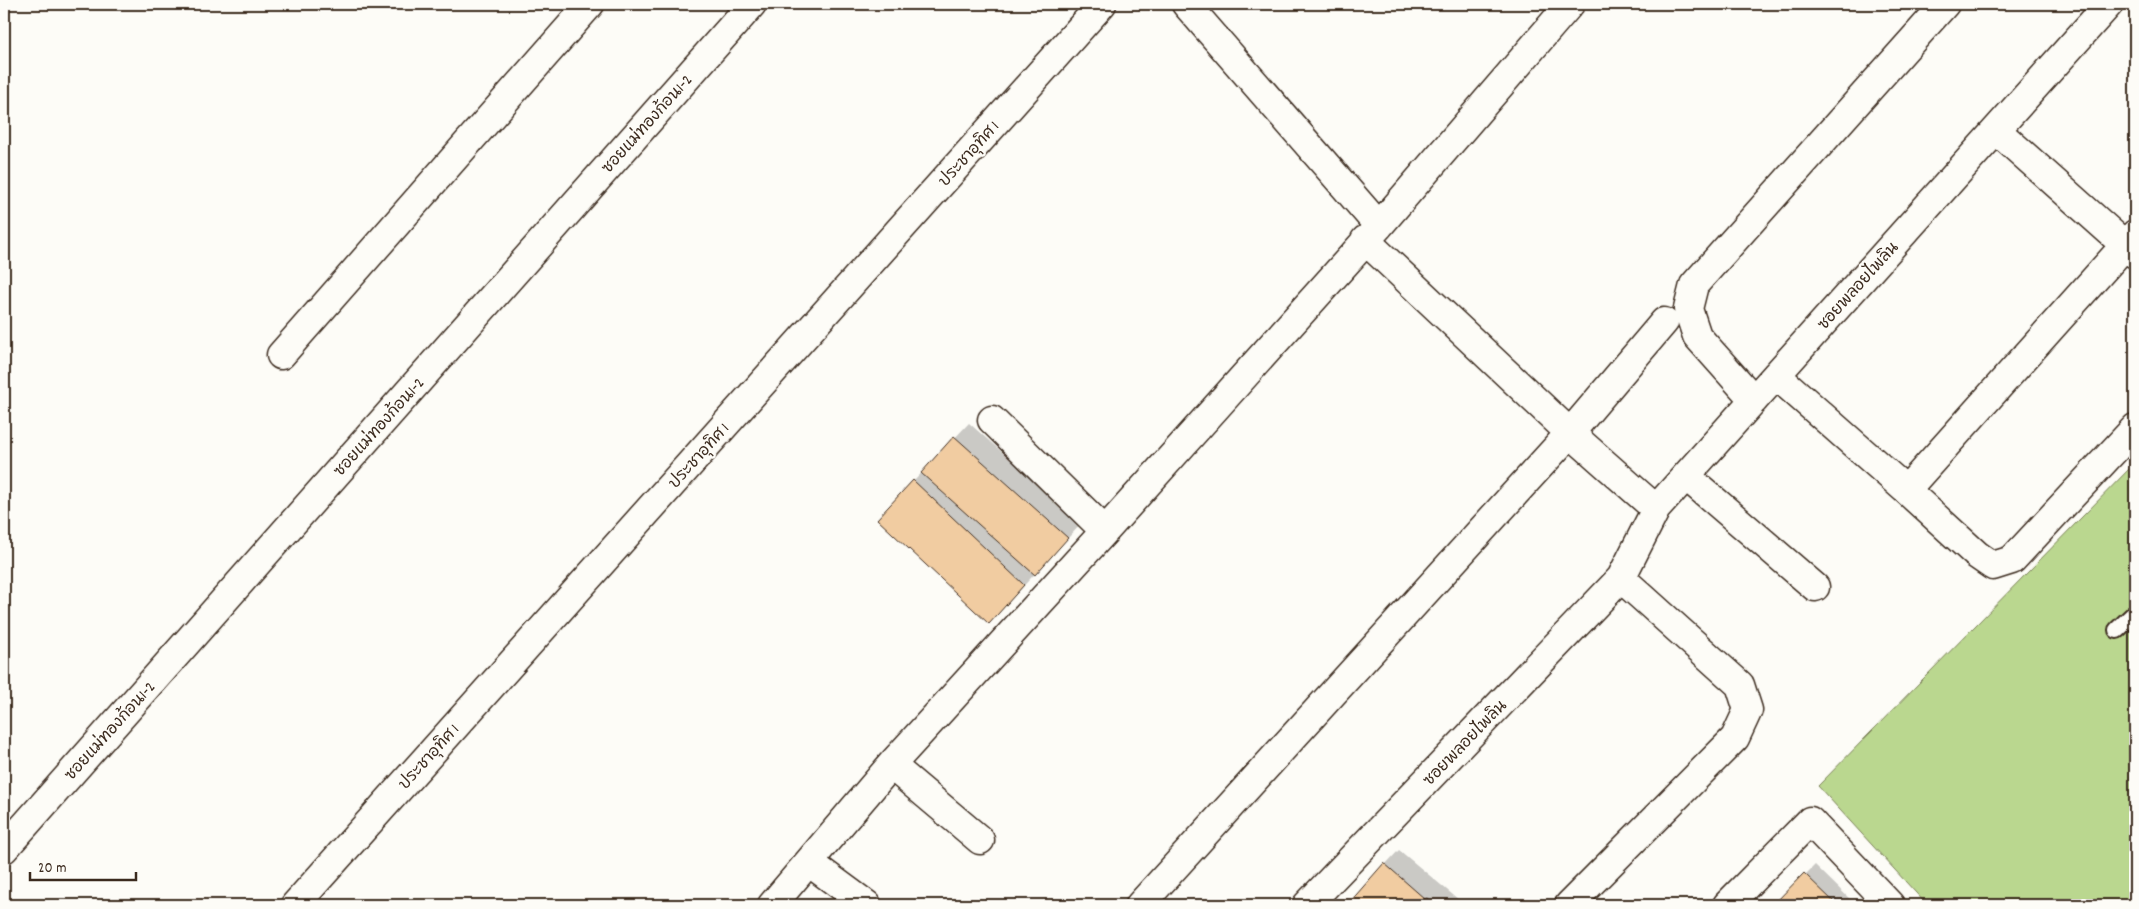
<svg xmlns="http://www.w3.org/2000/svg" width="2139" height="909" font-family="Dekko,'Playpen Sans Thai',sans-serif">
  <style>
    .green { fill: #bad78f; stroke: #7a8056 }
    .shadow { fill: #0003 }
    .building { fill: #f1cca1; stroke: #3b2a1e }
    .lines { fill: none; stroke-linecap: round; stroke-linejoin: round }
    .service-casing { stroke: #3b2a1e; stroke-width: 20 }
    .minor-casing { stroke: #3b2a1e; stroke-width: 31 }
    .service { stroke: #fdfcf7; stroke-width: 16 }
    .minor { stroke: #fdfcf7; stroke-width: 28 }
    .labels { text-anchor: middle; stroke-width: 4.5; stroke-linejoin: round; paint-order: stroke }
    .street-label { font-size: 16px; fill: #3b2a1e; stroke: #fdfcf7 }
  </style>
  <rect width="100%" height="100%" fill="#fdfcf7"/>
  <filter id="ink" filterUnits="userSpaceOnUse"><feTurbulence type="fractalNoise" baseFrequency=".02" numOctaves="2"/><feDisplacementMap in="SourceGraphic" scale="10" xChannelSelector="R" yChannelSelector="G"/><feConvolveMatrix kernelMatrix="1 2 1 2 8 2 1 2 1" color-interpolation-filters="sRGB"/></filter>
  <g filter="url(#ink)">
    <path class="green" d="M2135,463V905H1927L1818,786Z"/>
    <path class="shadow" d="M969,423L1082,523L1003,608L914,481Z
      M1399,850L1465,905H1347Z
      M1815,865L1856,905H1775Z"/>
    <path class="building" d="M954,436L1068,538L1035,575L921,473Z
      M913,480L1024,585L989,624L877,519Z
      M1384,863L1425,899L1427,898L1435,905H1352L1349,903Z
      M1804,873L1837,905H1773Z"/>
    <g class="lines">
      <g class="service-casing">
        <path id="service" d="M2117,630L2135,613"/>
      </g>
      <g class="minor-casing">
        <path id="minor" d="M1186,4L1379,226
          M1996,130L2135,254
          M1365,240L1570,433L1656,509
          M281,355L590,4
          M1776,375L1906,490L1977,555L1993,566L2012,560L2135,428
          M1754,400L1697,336L1688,309L1694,285L1945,4
          M992,420L1105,531
          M1686,476L1815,587
          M1906,490L2135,234
          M891,765L980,840
          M4,849L752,4
          M810,863L867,905
          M295,905L1102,4
          M772,905L891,765L1105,531L1379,226L1570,4
          M1140,905L1570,433L1664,322
          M1307,905L1621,578L1656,509L2109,4
          M1569,905L1735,738L1748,710L1740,685L1621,578
          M1727,905L1810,821L1890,905"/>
      </g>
      <use href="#service" class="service"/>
      <use href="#minor" class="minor"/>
    </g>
  </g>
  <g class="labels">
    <g class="street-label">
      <text transform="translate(646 123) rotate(-48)" y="6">ซอยแม่ทองก้อน1-2</text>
      <text transform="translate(968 153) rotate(-48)" y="6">ประชาอุทิศ 1</text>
      <text transform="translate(1857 285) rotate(-48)" y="6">ซอยพลอยไพลิน</text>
      <text transform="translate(378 426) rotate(-48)" y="6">ซอยแม่ทองก้อน1-2</text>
      <text transform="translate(698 455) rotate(-48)" y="6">ประชาอุทิศ 1</text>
      <text transform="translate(109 730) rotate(-48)" y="6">ซอยแม่ทองก้อน1-2</text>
      <text transform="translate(1464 742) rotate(-46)" y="6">ซอยพลอยไพลิน</text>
      <text transform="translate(428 756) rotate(-48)" y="6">ประชาอุทิศ 1</text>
    </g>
  </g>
  <rect width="2139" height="909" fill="none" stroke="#fdfcf7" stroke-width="20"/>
  <rect x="10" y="10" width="2119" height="889" fill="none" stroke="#3b2a1e" stroke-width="2" filter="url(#ink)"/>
  <path d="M30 872v8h106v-8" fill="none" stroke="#3b2a1e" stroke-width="2.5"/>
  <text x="38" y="872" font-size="15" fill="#3b2a1e" stroke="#fdfcf7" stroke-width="4" paint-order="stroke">20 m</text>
</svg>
